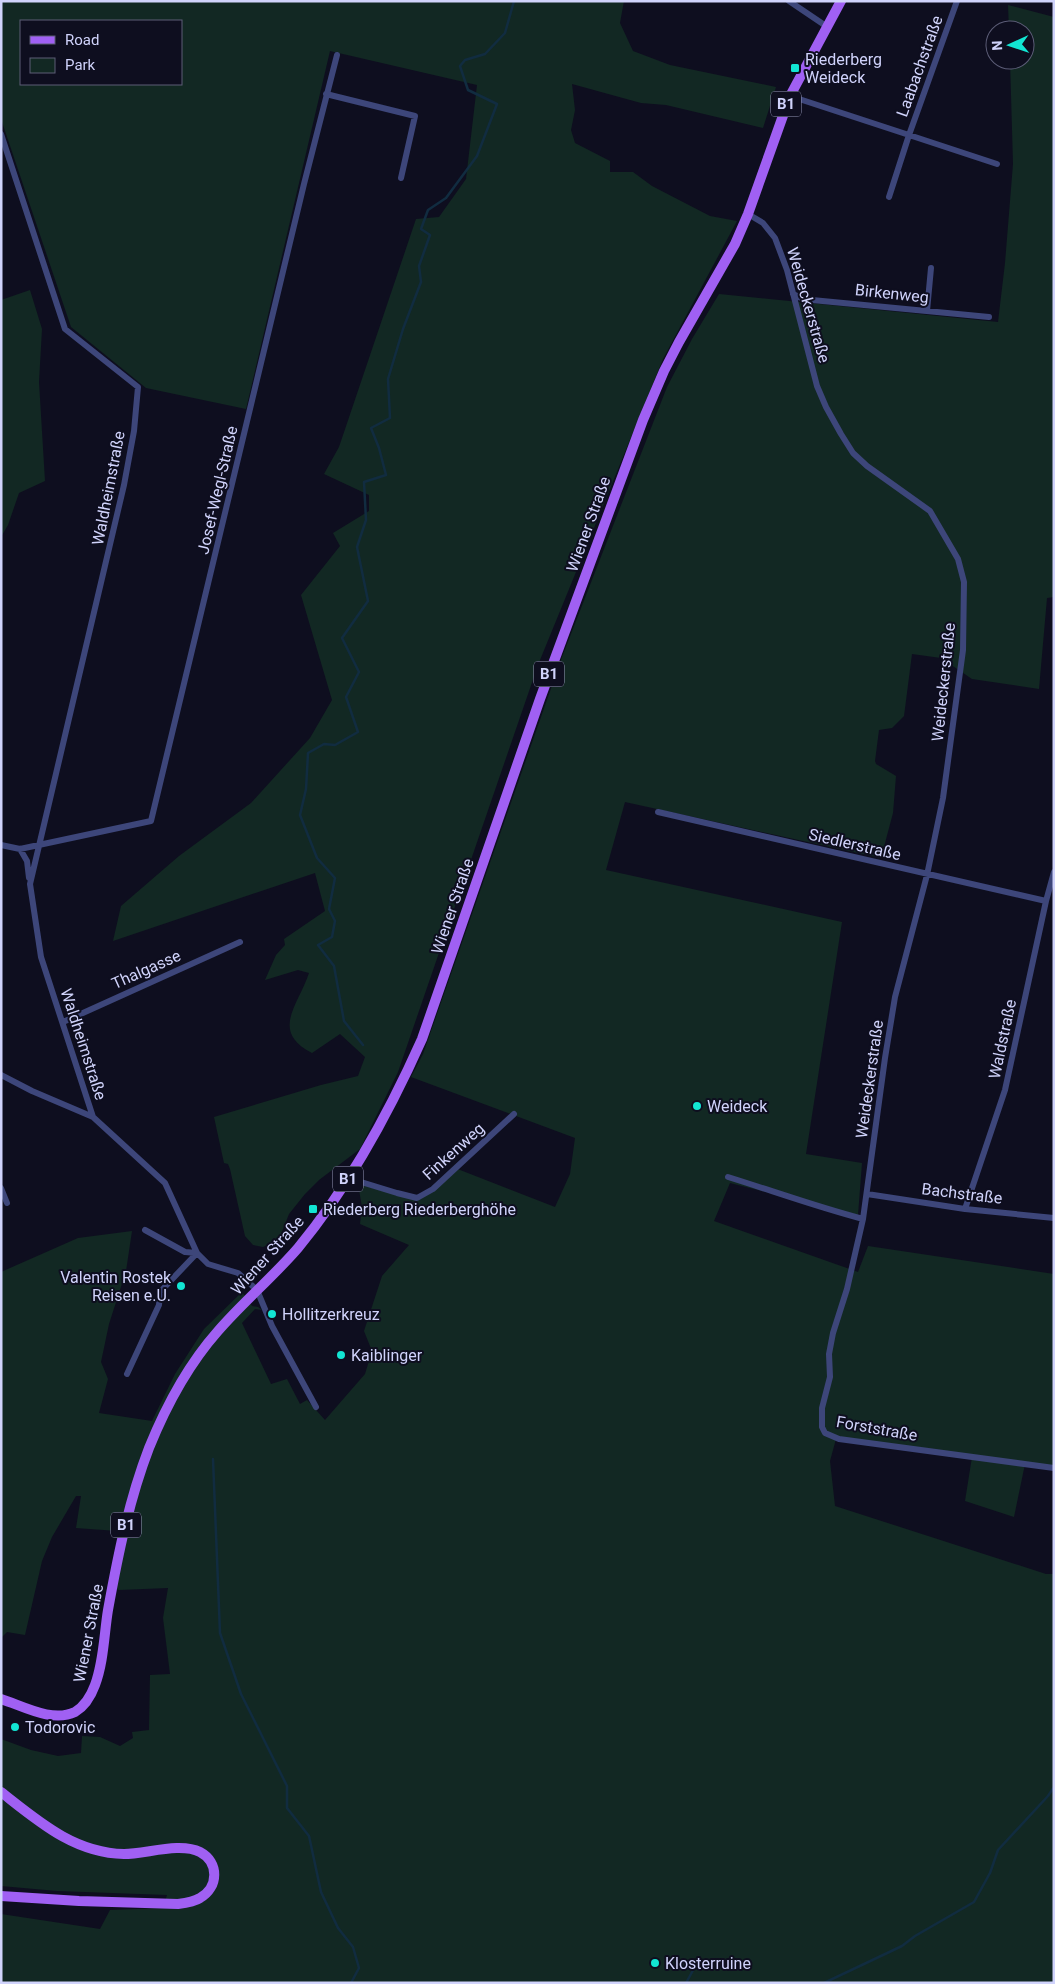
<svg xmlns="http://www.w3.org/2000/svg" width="1055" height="1984" font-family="Roboto,sans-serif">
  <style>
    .green { fill: #122823; fill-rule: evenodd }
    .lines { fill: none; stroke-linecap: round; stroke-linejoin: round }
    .stream { stroke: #112c40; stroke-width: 2.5 }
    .minor { stroke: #3d467a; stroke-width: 6 }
    .primary { stroke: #a060f3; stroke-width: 10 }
    .poi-dot { fill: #12e5d3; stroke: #0e0e1f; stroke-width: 2 }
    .labels { text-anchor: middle; stroke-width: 4; stroke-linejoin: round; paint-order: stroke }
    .shield { fill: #0e0e1f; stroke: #9698b9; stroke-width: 1 }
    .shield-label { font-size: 15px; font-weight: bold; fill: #d0d3fb }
    .poi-label { font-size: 16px; fill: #d0d3fb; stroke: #0e0e1f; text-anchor: start }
    .street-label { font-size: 16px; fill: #d0d3fb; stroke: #0e0e1f }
  </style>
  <rect width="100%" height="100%" fill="#0e0e1f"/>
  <path class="green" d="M1,1H624L620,23L633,51L670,65L776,87L763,128L666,105L641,103L572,84L575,110L571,130L575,143L610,161V172H633L652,186L710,216L737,221L663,359L538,665L398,1072L360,1149L319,1180L305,1194L289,1214L281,1234L275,1242L263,1247L253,1245L245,1236L230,1169L228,1164L224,1163L214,1117L321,1085L358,1076L365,1057L340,1034L312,1053C270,1031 298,1006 309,973L298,970L265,980L276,955L285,945L284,939L325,911L315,873L113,941L121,906L179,856L251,803L310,738L332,700L301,595L340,546L333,533L369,511V495L324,474L339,447L416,219L439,217L466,179L477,85L330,51L246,409L146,388L71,327L1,119ZM21,21H181V84H21Z
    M1008,5L1054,17V597L1047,598L1039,689L972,679L941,658L912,654L904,716L892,728L879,730L875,761L876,764L896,776L893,813L881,858L625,802L606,870L842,922L806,1154L862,1163L858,1215L730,1183L714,1221L858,1272L868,1246L1054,1274V1468L1025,1464L1014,1517L965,1501L972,1457L836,1439L830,1461L835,1506L1046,1574H1054V1983H1V1914L100,1929L110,1910L163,1908L167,1895L57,1891L1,1886V1739L31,1750L58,1756L81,1753L82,1736L100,1737L120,1746L133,1738L132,1732L149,1730L150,1675L170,1674L163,1618L168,1588L119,1590L116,1589L117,1531L76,1528L81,1496H76L52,1537L42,1561L25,1635L7,1632L1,1638V1272L78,1238L132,1231L126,1271L109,1324L101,1362L108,1379L99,1413L152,1421L175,1374L204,1329L242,1292L252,1306L258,1307L262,1310L255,1309L242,1323L271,1384L287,1379L300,1404L307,1400L325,1420L365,1374L372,1351L364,1331L382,1276L409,1245L360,1224L362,1207L358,1184L412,1199H421L455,1168L555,1207L570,1174L575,1138L411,1077L423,1054L562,657L667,387L692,339L719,294L998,322L1005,263L1013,164L1010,60H1025V30H1009Z
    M30,290L42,329L39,382L45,481L19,493L8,525L1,537V300Z"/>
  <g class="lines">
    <path class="stream" d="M363,1045L344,1021L334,966L318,945L332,937L335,921L329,909L335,878L317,858L300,815L306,789L308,753L324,744L335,745L358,732L346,697L359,672L342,638L368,601L357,547L366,520L364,482L386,475L379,448L371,428L390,418L388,379L403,329L421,282L419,266L430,235L421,229L428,210L446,198L477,156L497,104L468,90L460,66L465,60L485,54L505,33L514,1
      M213,1459L220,1633L241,1694L287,1786V1808L309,1836L321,1892L338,1928L353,1947L359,1968L351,1983
      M686,1983L697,1963
      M824,1983L902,1946L915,1936L974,1902L990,1873L998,1850L1048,1796L1054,1787"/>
    <path class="minor" d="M789,1L826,26
      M326,94L415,116L401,178
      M790,96L909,135L957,1
      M1,134L65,329L138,387L134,431L124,485L30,884L41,957L93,1117L165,1183L197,1253L208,1264L238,1273L257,1290L272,1326L316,1407
      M889,197L909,135L997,164
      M748,214L763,223L775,238L787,270L817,386L826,407L841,434L853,453L867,466L930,511L958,559L964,582L963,650L943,798L927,875L895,997L885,1058L863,1219L847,1289L833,1333L829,1354L830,1377L822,1408V1427L825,1433L839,1439L1054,1468
      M793,294L801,298L812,300L989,317
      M927,311L931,268
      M658,812L1046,901
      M1,845L20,849L151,821L304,184L337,55
      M20,849L27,861L29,878
      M63,1022L240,942
      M1,1075L32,1091L93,1117
      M728,1177C773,1191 817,1207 863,1219
      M348,1178L397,1193L417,1198L433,1189L514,1114
      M1,1188L7,1203
      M867,1194L965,1209L1054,1218
      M965,1209L1005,1090L1046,901L1054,872
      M145,1230L185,1252L197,1253
      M127,1374L159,1305L160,1292L197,1253"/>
    <path class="primary" d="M1,1699C23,1706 52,1723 75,1712C85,1706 91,1696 95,1685C104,1661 104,1634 108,1610C118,1555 129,1500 149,1448C166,1406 187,1366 218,1331C243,1302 273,1277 298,1248C350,1185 389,1113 422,1039L540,699L643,420L664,371L679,342L735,244L748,214L790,96L841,1
      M1,1792C38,1821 74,1853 124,1854C146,1854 180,1842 200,1852C219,1862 219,1887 200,1898C194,1902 186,1903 178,1904L79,1901L1,1896"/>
  </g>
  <g class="poi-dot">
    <rect x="790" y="63" width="10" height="10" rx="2.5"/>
    <circle cx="697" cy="1106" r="5"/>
    <rect x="308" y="1204" width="10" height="10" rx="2.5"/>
    <circle cx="181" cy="1286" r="5"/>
    <circle cx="272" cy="1314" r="5"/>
    <circle cx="341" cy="1355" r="5"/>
    <circle cx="15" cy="1727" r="5"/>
    <circle cx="655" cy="1963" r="5"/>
  </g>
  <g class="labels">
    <g class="shield">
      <rect x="771" y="91.5" width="30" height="25" rx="4"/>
      <rect x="534" y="661.5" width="30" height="25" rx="4"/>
      <rect x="333" y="1166.5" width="30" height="25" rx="4"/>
      <rect x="111" y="1512.5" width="30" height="25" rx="4"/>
    </g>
    <g class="shield-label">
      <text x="786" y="109">B1</text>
      <text x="549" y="679">B1</text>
      <text x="348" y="1184">B1</text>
      <text x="126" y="1530">B1</text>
    </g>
    <g class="poi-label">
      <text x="805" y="65">Riederberg<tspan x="805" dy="18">Weideck</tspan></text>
      <text x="707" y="1112">Weideck</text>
      <text x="323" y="1215">Riederberg Riederberghöhe</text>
      <text x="171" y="1283" text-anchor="end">Valentin Rostek<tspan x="171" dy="18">Reisen e.U.</tspan></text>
      <text x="282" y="1320">Hollitzerkreuz</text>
      <text x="351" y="1361">Kaiblinger</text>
      <text x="25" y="1733">Todorovic</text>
      <text x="665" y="1969">Klosterruine</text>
    </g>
    <g class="street-label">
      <text transform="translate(919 66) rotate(-70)" y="6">Laabachstraße</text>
      <text transform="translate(892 293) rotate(6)" y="6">Birkenweg</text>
      <text transform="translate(809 305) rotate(74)" y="6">Weideckerstraße</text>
      <text transform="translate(108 488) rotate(-79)" y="6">Waldheimstraße</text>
      <text transform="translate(217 490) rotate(-77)" y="6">Josef-Wegl-Straße</text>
      <text transform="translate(588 524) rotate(-70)" y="6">Wiener Straße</text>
      <text transform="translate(943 682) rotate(-84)" y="6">Weideckerstraße</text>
      <text transform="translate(855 844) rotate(13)" y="6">Siedlerstraße</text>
      <text transform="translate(452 906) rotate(-71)" y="6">Wiener Straße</text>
      <text transform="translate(146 969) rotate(-24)" y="6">Thalgasse</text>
      <text transform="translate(1002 1039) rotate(-78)" y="6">Waldstraße</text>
      <text transform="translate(84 1044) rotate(72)" y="6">Waldheimstraße</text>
      <text transform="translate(869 1079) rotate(-82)" y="6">Weideckerstraße</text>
      <text transform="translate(453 1151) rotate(-42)" y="6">Finkenweg</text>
      <text transform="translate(962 1193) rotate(7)" y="6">Bachstraße</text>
      <text transform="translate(267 1255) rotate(-48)" y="6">Wiener Straße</text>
      <text transform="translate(877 1428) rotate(10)" y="6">Forststraße</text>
      <text transform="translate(88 1633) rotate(-79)" y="6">Wiener Straße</text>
    </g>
  </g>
  <rect width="1055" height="1984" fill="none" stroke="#d0d3fb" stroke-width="5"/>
  <rect x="20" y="20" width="162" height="65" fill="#0e0e1f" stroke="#5c5d77"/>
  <rect x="30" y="36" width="25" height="8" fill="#a060f3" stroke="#5c5d77"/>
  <text x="65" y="45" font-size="15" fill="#d0d3fb">Road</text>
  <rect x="30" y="58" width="25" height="15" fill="#122823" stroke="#5c5d77"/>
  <text x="65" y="70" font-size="15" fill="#d0d3fb">Park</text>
  <g transform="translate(1010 45) rotate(267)"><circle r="24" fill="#0e0e1f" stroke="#5c5d77"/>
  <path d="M0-4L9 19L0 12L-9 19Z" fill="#12e5d3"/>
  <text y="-8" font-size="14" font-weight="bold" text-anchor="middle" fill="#d0d3fb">N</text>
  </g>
</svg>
